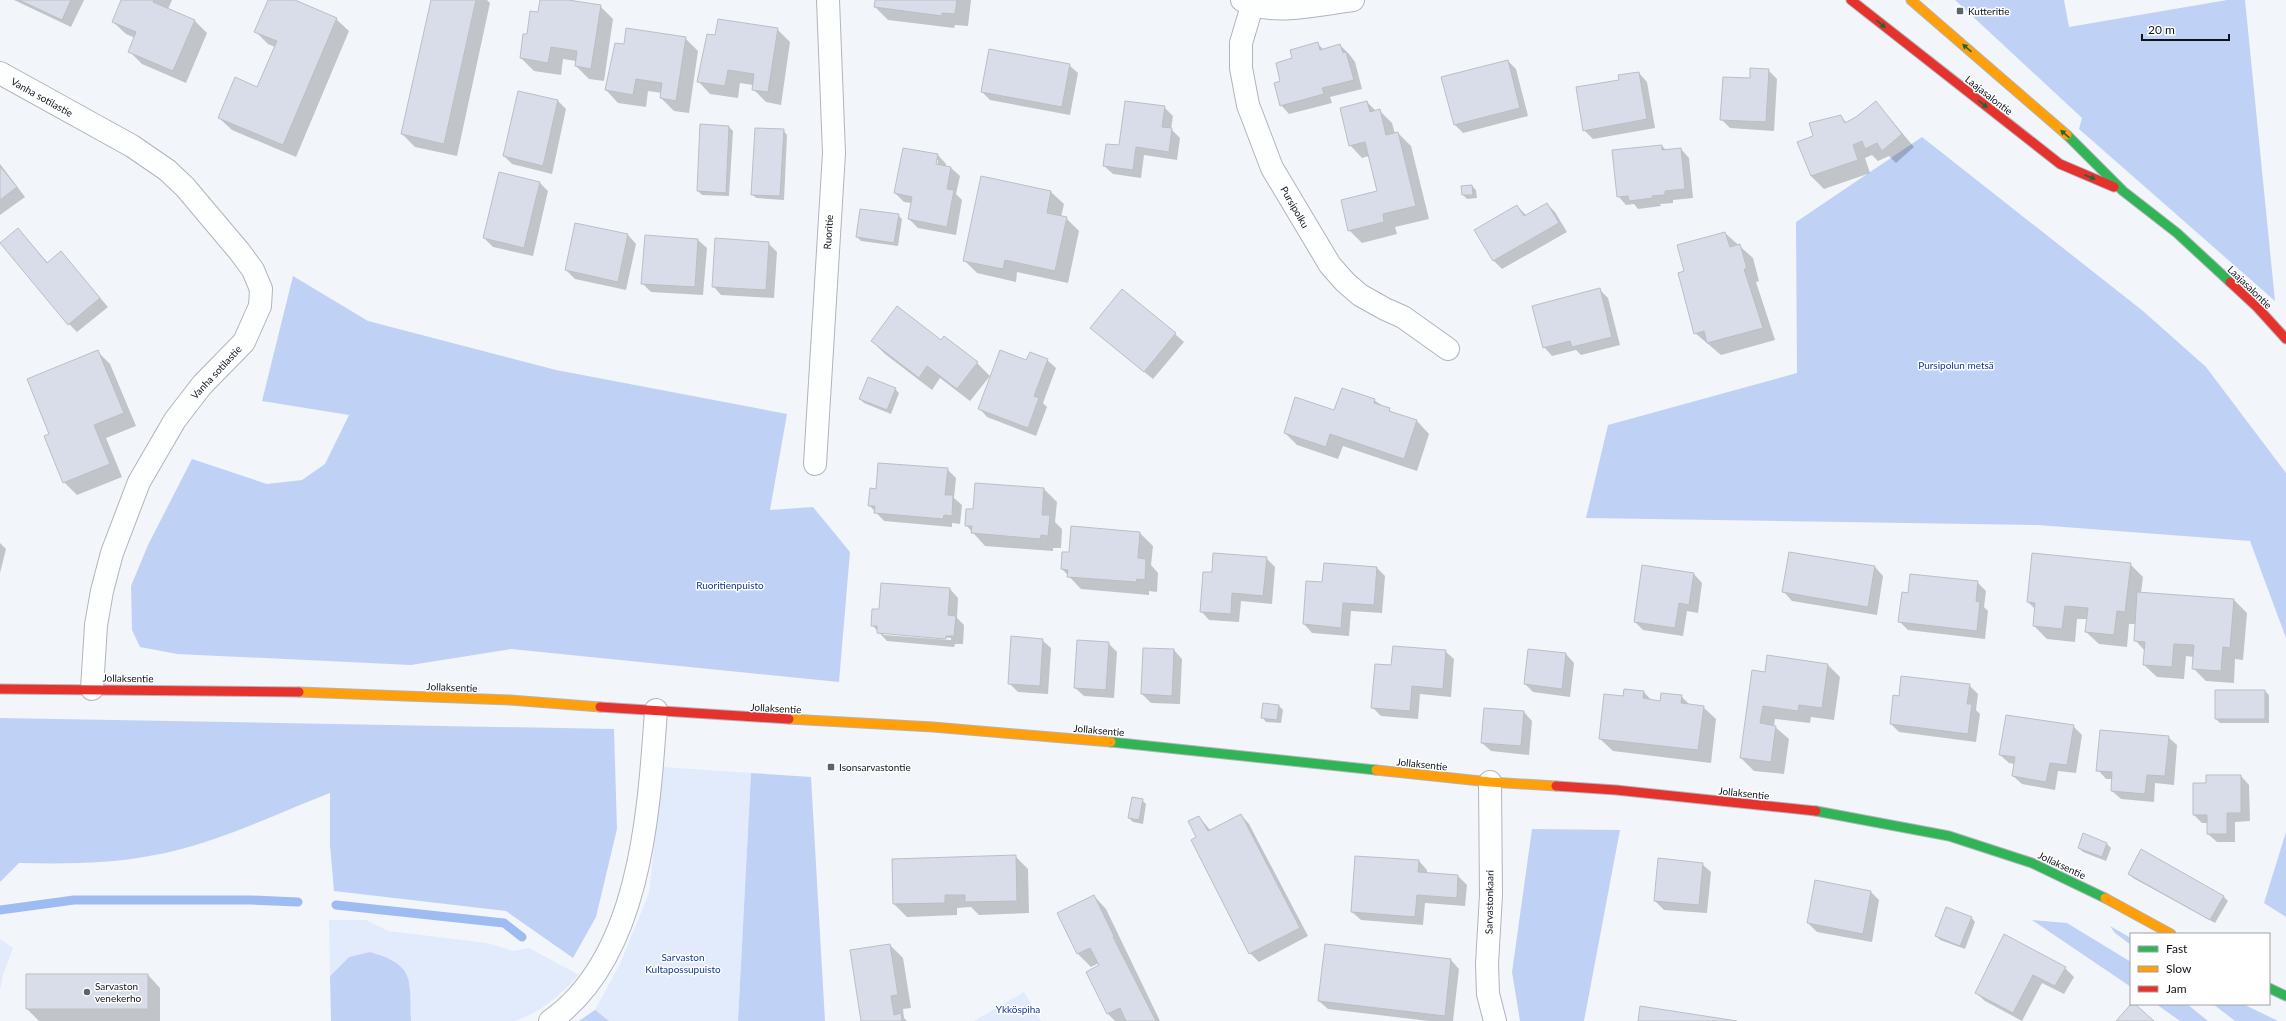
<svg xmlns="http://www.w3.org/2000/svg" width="2286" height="1021" font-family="Lato,sans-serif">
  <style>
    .green { fill: #e2ebfb }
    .forest { fill: #bfd2f6 }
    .shadow { fill: #0003; fill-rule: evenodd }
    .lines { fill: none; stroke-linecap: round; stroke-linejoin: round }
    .stream { stroke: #9fbcf2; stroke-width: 9 }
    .building { fill: #d8dde9; stroke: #bbbfc5 }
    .street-casing { stroke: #b1b4bb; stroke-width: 24 }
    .fast-casing { stroke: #b1b4bb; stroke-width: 11 }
    .slow-casing { stroke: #b1b4bb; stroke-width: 11 }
    .jam-casing { stroke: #b1b4bb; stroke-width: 11 }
    .street { stroke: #fdfefe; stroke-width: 22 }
    .fast { stroke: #30b455; stroke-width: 9 }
    .slow { stroke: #ff9f0a; stroke-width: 9 }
    .jam { stroke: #e5322d; stroke-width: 9 }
    .oneway { fill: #206438 }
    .poi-dot { fill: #5e6269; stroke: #fff; stroke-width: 1.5 }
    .labels { text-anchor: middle; stroke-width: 3; stroke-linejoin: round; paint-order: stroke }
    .poi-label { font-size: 10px; fill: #0f131b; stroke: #fff; text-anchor: start }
    .street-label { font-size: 10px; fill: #0f131b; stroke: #fff }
    .park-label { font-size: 10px; fill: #12388e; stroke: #fff }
  </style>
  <rect width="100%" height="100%" fill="#f2f5fa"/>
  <path class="green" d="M663,767L751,773L738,1021H579L595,1010L620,964L649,893Z
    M329,920H366L388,931L487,943L513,951L529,948L579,975C560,995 541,1013 514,1021H411L410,984L349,957L330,976Z
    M0,939L13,948L3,975L0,990Z
    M1024,992L1041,1021H974Z"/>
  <path class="forest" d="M1955,0H2064L2069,27L2227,0H2245L2275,301L2079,129L2082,118Z
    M1922,137L2143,311L2206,367L2286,473V638L2250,541L2037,525L1586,518L1608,425L1797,373L1796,222Z
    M293,276L368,321L556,370L787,414L770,510L813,507L850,552L839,682L511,649L411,665L177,654L140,647L132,630L131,586L148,545L192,459L267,484L302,480L325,464L349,415L262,401Z
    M0,718L614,729L617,829L596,917L573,958L506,911L334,891L330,845V793C273,815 215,844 155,855C110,864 65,864 19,863L0,882Z
    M751,773L811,777L825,1021H738Z
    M1532,829L1620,830L1584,1021H1520L1512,972Z
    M2286,832V917L2264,903Z
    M2032,920L2067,923L2131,962V987Z
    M2110,926L2131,938V945L2115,933Z
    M370,952C415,965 410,979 411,1021H331L330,976L349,957Z
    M2156,1004H2187L2208,1021H2180Z
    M2213,1004H2243L2278,1021H2235Z
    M595,1010L609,1021H579Z"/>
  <path class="shadow" d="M14,0H84L71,27Z
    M122,0H172L168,9L194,20L207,33L186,83L142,64L129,51L135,38L126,34L113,22Z
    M269,0H292L336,19L349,31L296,157L232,130L219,118L258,88L275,47L268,44L256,32Z
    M432,0H487L490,3L457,156L415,147L402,134Z
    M541,0H561L600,6L613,19L604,81L589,79L576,66V61L563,59L561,75L534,71L521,58L528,35L539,13Z
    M876,0H971L968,26L955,25L954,28L888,20L875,7Z
    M777,29L790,42L781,105L766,102L753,89V85L740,83L738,98L710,94L698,81L716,36Z
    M685,38L698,51L689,113L674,111L661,98L662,93L648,91L646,107L618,103L606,90L624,45Z
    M1317,43L1324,50L1340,45L1349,54L1355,62L1362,89L1330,97L1332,103L1289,114L1281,105L1282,81L1293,59Z
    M1508,61L1516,69L1528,116L1463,133L1455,125Z
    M1069,65L1078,73L1070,115L990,100L982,92Z
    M1768,70L1777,79L1774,131L1730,128L1721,119L1751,79Z
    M1639,73L1647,82L1655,128L1593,139L1584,130L1620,81Z
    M558,101L566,109L552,174L512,164L504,156Z
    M1367,102L1376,111L1379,110L1392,123L1395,134L1398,133L1411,146L1429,219L1395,227L1397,234L1362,243L1349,230L1378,192L1369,156L1362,158L1350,145Z
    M1876,102L1914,147L1896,163L1889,156L1878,161L1872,155L1865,158L1870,173L1824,189L1811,176L1814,137L1840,116L1847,123Z
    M1164,107L1173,116L1171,129L1180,138L1177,160L1144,155L1141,178L1113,174L1104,166L1120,146Z
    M729,127L733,131L729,196L702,195L698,191Z
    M783,130L787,135L784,200L756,198L752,194Z
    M1662,146L1666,150L1681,149L1689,158L1693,198L1673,200V203L1660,204L1661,206L1638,209L1634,204L1626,205L1618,196Z
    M938,155L946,164V167L951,168L960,176L956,194L962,200L956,235L918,228L909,219L912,203L904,202L895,193ZM936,160H938L937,169H935Z
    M0,164L25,197L0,215Z
    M982,177L1051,192L1064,204L1061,217L1066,218L1079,231L1068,283L1017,272L1016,282L977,273L964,260Z
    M539,182L548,191L533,256L493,247L484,238Z
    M1472,186L1476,190L1477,198L1467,199L1463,195Z
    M1547,204L1555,212L1567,232L1502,269L1494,261L1476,230L1517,206L1526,215Z
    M898,215L902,219L898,246L861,241L857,237Z
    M576,224L628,235L636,244L626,290L575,279L566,270Z
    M18,229L48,263L61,252L108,307L77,332L69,324Z
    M1725,233L1753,258L1759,281L1756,282L1775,340L1721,355L1695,333L1685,272Z
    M645,236L698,240L707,248L703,295L651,292L642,283Z
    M768,243L777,252L774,298L721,295L713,286Z
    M1600,290L1608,298L1620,345L1581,355L1576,350L1552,356L1544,347Z
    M1175,334L1184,342L1153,379L1100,336Z
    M944,338L977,363L990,376L970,401L940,378L932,390L885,354L872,341H941Z
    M97,351L110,364L136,426L106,438L122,477L77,495L64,482L51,434Z
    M1047,360L1056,368L1043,403L1047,407L1036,436L987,417L979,408L1027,361Z
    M895,389L899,393L891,414L864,403L860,399Z
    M1374,400L1395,414L1417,421L1429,434L1417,471L1343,446L1338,459L1297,445L1285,433L1335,411Z
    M947,469L956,478L954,498L962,505L960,524L952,523V527L884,521L869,505Z
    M976,484L1044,489L1057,502L1055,522L1062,529L1061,548H1053V551L985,546L966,525L974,510Z
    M1140,533L1153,546L1151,565L1158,573L1157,592L1149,591V595L1081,589L1062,569L1070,553Z
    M0,543L6,549L0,573Z
    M1266,558L1275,567L1272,604L1241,601L1239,622L1209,620L1201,611L1212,573Z
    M2130,564L2143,577L2141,593L2234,600L2247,613L2243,660L2235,659L2234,683L2206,681L2193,668L2194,657L2186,656L2184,679L2157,677L2144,665L2145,651L2135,640L2136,624H2129L2127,647L2099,644L2086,632L2088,619H2077L2075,642L2047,639L2034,626L2035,609L2028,602Z
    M1875,567L1883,576L1877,615L1792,601L1784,592Z
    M1377,568L1385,576L1382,613L1351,611L1349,636L1312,633L1304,624L1307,582L1323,583Z
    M1694,574L1702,583L1698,613L1687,611L1683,636L1643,630L1635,622Z
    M1977,582L1986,591L1984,607L1988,611L1985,639L1908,630L1899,621L1909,594Z
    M950,589L958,598L957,618L964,625L963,644H955L954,647L887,641L872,625L880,610ZM882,632L951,638V640L884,635Z
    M1042,640L1051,648L1048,694L1018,692L1009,683Z
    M1108,643L1117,652L1114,698L1084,696L1075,688Z
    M1174,650L1182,659L1180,704L1151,703L1142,694Z
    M1445,651L1454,659L1451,697L1420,694L1418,719L1381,716L1372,707L1392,666Z
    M1566,654L1574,663L1570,697L1533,692L1525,684Z
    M1828,665L1840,677L1834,720L1811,717L1810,723L1775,719L1774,726L1789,739L1784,774L1754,771L1741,758L1766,673Z
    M1969,685L1978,694L1976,710L1980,714L1976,742L1899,732L1891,724L1900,697Z
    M2265,691L2269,695V723H2220L2216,719Z
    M1644,692L1652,701L1661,702L1681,696L1690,705L1703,707L1716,719L1711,763L1613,751L1600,739L1624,697Z
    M1279,706L1283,710L1281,723L1266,722L1262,717Z
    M1524,712L1532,721L1529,755L1491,751L1482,743Z
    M2073,726L2082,735L2076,773L2058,771L2055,790L2022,784L2013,776L2015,764L2009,763L2000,755Z
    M2168,737L2177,745L2174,785L2155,783L2154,802L2121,799L2112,791L2113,779H2106L2098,770Z
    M2241,776L2249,785L2250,821L2235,822V842H2217L2208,834V823H2202L2194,815L2207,784Z
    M1142,800L1146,804L1143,824L1133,822L1129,818Z
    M1241,815L1249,824L1308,936L1259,962L1250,953L1198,838L1199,817L1211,831Z
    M2084,835L2107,844L2111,848L2106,861L2083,852L2079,848Z
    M2142,851L2224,897L2228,901L2215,923L2133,878L2129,874Z
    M1015,856L1028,869L1029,913L979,915L971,907L957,908V915L907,917L894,904Z
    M1659,860L1702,864L1711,872L1707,913L1664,910L1655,901Z
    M1419,861L1427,870V874L1458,876L1467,885L1465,906L1425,903L1423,925L1361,920L1352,912Z
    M1871,892L1879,900L1872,942L1817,932L1808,923Z
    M1094,896L1106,909L1160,1021H1115L1108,1014L1087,972L1100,966L1099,963L1091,967L1078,954L1058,914Z
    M1971,917L1975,922L1965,949L1940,940L1936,936Z
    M2004,936L2065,968L2074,977L2064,994L2042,983L2022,1021L1985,1001L1976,993Z
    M890,945L903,958L911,1008L903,1009L904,1018L907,1021H862Z
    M1451,960L1459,969L1453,1021H1429L1328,1009L1319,1001Z
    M148,975L160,988V1021H39L27,1009Z"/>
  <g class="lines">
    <path class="stream" d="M336,905L504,923L522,937
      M0,910L74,900H251L298,902"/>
  </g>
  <path class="building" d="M19,0H71L62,20Z
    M121,0H154L153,2L195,20L173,71L128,52L136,32L112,22Z
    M268,0H295L337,18L283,145L218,118L235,77L257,87L277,41L254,32Z
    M431,0H476L444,144L401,134Z
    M540,0H568L601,5L591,69L575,66L577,51L551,47L548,63L520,58L523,34H527L530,11L538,12Z
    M875,0H957L955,14L942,13V16L874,7Z
    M718,19L778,28L768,92L752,90L754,74L728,70L725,86L697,82L707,34L715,35Z
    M626,28L686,37L676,101L660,98L662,83L636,79L633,95L605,90L615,43L624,44Z
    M1318,42L1320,50L1340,44L1343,53L1346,52L1354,80L1322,88L1324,94L1280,106L1274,83L1280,81L1276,63L1292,58L1290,50Z
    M989,49L1070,64L1062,107L981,92Z
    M1508,60L1520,108L1454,125L1441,77Z
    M1750,68L1769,69L1766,122L1720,120L1723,77L1750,78Z
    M1639,72L1647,119L1583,131L1576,87L1619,80L1618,75Z
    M518,91L558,100L543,166L503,156Z
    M1125,101L1165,106L1162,127L1172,128L1169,152L1136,147L1133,170L1103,166L1106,144L1119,145Z
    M1367,101L1370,112L1380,109L1386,135L1398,132L1416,206L1383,214L1384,222L1348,231L1341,200L1377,191L1365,142L1349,146L1340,108Z
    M1876,101L1902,134L1882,151L1877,143L1865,149L1862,141L1853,145L1858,160L1811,176L1797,142L1813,136L1809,123L1841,115L1845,123L1856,117Z
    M700,124L729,126L726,193L697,191Z
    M755,128L784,129L780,196L751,195Z
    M1662,145V150L1681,148L1685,189L1665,191V195L1652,196L1653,198L1629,201L1628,196L1617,197L1612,150Z
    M903,148L938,154L936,164L951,167L947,189L954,190L947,227L908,219L912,197L894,193Z
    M0,166L17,187L0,200Z
    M499,172L540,182L524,248L483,238Z
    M981,176L1051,191L1047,213L1067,217L1055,271L1005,260L1003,269L963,261Z
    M1472,185L1473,195H1462L1461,186Z
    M1547,203L1559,223L1493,261L1474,230L1517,205L1524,216Z
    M860,209L899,214L894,243L856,237Z
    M575,223L628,234L618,282L565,270Z
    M18,228L47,263L61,251L100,298L68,325L0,243Z
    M1725,232L1730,247L1740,244L1747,269H1744L1763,328L1707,343L1704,331L1694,334L1678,273L1684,271L1677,245Z
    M645,235L698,239L695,287L641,284Z
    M715,238L769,242L766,290L712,287Z
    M1600,288L1612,337L1572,347L1570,341L1543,348L1532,306Z
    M1122,289L1176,333L1144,372L1090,328Z
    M897,306L941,340L944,336L978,362L957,389L927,366L919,378L871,341Z
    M98,350L124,413L94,425L110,464L63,483L44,436L49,434L27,379Z
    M1000,350L1026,360L1030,352L1048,359L1034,396L1039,398L1028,428L978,409Z
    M868,377L896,388L887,410L859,399Z
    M1342,388L1375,399L1374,403L1390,408L1389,411L1417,420L1404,459L1330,434L1326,447L1284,433L1295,397L1334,410Z
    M878,463L948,468L945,495H953L952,516L944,515L943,519L874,513L875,506H868L870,488L876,489Z
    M975,483L1044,488L1042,515H1050L1048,536L1041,535L1040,539L971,533L972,526H965L966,509H973Z
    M1071,526L1140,532L1138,558L1146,559L1145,580L1137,579L1136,582L1067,577L1068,570L1061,569L1062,552H1069Z
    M1789,552L1875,566L1868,607L1782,592Z
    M1213,553L1267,557L1263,596L1232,593L1231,614L1200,612L1203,572H1212Z
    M2032,553L2131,563L2125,612L2117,611L2114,635L2085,632L2088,608L2065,606L2062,629L2033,626L2035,603L2027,602Z
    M1324,563L1377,567L1374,605L1343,603L1341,628L1303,624L1306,581L1322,582Z
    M1642,565L1694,573L1689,605L1679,603L1675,628L1634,622Z
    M1910,574L1978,581L1976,601L1980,602L1977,631L1898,622L1902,592L1908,593Z
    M881,583L950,588L948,615L956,616L954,636H946V639L877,633V626H871L872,609H879Z
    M2137,592L2234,599L2230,648L2223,647L2221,671L2192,669L2194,645L2174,644L2172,667L2143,665L2145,642L2134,641Z
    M1011,636L1043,639L1040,686L1008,684Z
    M1077,640L1109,642L1106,690L1074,688Z
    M1393,646L1446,650L1443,689L1412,686L1410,711L1371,708L1375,664L1391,665Z
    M1143,648L1174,649L1172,696L1141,694Z
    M1528,649L1566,653L1562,689L1524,684Z
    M1767,655L1828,664L1822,708L1799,705L1798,711L1763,706L1760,723L1776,726L1771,762L1740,758L1752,670L1765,672Z
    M1901,676L1970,684L1967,704H1972L1968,734L1890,724L1893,695L1899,696Z
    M1624,689L1644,691L1643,698L1660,701L1661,693L1682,695L1681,703L1704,706L1698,750L1599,739L1604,694L1623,696Z
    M2215,690H2265V719H2215Z
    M1263,703L1279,705L1277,720L1261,718Z
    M1484,708L1524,711L1521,746L1481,743Z
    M2006,715L2074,725L2067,765L2050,763L2046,782L2012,776L2015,757L1999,755Z
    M2100,730L2169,736L2165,776L2147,775L2145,794L2111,791L2112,772L2096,771Z
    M2206,775H2241V813H2227V834H2207V815H2193V783H2206Z
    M1132,797L1143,799L1139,820L1128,818Z
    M1241,814L1300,928L1249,954L1191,840L1196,837L1188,821L1199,816L1208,831Z
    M2083,833L2107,843L2102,857L2078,848Z
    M2141,849L2224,896L2210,920L2128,874Z
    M1016,855L1017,901L965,902V895H945V903L893,904L892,859Z
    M1355,856L1419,860L1418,872L1458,875L1457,898L1417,895L1415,917L1351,912Z
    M1658,858L1703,863L1699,905L1654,901Z
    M1815,880L1871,891L1863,934L1807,923Z
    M1094,895L1114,936L1113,937L1156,1021H1126L1120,1008L1107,1014L1086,972L1099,965L1090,948L1077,954L1057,913Z
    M1946,907L1972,917L1960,946L1935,936Z
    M2004,934L2066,967L2055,986L2033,975L2013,1013L1975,993Z
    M890,944L898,995L891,996L894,1015L901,1013L902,1021H861L850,950Z
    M1325,944L1451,959L1445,1016L1318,1001Z
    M26,974H148V1009H26Z
    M2131,1004H2135L2154,1021H2116Z
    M1640,1006L1737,1021H1638Z"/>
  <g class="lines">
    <g class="street-casing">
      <path id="street" d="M1242,0C1270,17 1321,4 1353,0
        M1252,6L1241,43V68L1248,105L1272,168L1330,265L1345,282L1360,295L1385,309L1403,317L1448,349
        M0,73L132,146L167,170L185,187L239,251L253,270L261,289L260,306L244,342L202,385L175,420L139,482L112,553L102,591L96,625L92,689
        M815,464L834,153L828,0
        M1490,782L1491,895L1487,964L1488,994L1495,1021
        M550,1021C641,958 649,811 656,710"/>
    </g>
    <g class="fast-casing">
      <path id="fast" d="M2067,135L2123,191L2177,233L2230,282
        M1111,742L1376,770
        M1816,811L1949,836L2032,863L2105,898
        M2269,988L2286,996"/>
    </g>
    <g class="slow-casing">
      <path id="slow" d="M1911,0L2067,135
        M299,692L510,700L600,707
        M789,719L933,727L1111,742
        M1376,770L1490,782L1556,786
        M2105,898L2171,934"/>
    </g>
    <g class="jam-casing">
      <path id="jam" d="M1851,0L2060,164L2114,187
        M2230,282L2257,307L2286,339
        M0,689L299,692
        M600,707L789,719
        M1556,786L1616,790L1816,811"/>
    </g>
    <use href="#street" class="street"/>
    <use href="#fast" class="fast"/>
    <use href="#slow" class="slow"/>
    <use href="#jam" class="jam"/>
  </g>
  <defs><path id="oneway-solid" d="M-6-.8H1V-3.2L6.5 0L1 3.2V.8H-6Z"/></defs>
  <g class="oneway">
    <use href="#oneway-solid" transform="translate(1881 24) rotate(39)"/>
    <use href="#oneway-solid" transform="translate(1967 48) rotate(-139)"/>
    <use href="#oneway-solid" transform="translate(1983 104) rotate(38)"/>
    <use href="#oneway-solid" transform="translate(2065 134) rotate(-139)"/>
    <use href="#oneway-solid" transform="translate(2090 177) rotate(23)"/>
  </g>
  <g class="poi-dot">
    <rect x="1956" y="7" width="8" height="8" rx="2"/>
    <rect x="827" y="763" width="8" height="8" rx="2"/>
    <circle cx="87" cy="992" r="4"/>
  </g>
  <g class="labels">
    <g class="poi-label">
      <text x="1968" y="15">Kutteritie</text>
      <text x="839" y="771">Isonsarvastontie</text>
      <text x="95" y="990">Sarvaston<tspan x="95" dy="12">venekerho</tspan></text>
    </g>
    <g class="street-label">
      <text transform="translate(1989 95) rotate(38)" y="4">Laajasalontie</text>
      <text transform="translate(42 97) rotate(29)" y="4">Vanha sotilastie</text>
      <text transform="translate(1295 207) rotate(60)" y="4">Pursipolku</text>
      <text transform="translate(828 232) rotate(-86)" y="4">Ruoritie</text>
      <text transform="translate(2250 287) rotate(44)" y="4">Laajasalontie</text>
      <text transform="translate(216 372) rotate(-47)" y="4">Vanha sotilastie</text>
      <text transform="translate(128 678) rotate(1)" y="4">Jollaksentie</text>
      <text transform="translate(452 687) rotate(2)" y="4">Jollaksentie</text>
      <text transform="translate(776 708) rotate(3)" y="4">Jollaksentie</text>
      <text transform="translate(1099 730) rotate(5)" y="4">Jollaksentie</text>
      <text transform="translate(1422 764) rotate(6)" y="4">Jollaksentie</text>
      <text transform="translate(1744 793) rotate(6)" y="4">Jollaksentie</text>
      <text transform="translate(2062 865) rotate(25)" y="4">Jollaksentie</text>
      <text transform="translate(1489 902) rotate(-89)" y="4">Sarvastonkaari</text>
    </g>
    <g class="park-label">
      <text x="1956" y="369">Pursipolun metsä</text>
      <text x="730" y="589">Ruoritienpuisto</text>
      <text x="683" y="961">Sarvaston<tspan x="683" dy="12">Kultapossupuisto</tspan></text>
      <text x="1018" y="1013">Ykköspiha</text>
    </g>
  </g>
  <rect x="2130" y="933" width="140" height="72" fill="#ffffff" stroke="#9fa1a4"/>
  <rect x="2138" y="946" width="20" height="6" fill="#30b455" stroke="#9fa1a4"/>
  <text x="2166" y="953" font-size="12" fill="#0f131b">Fast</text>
  <rect x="2138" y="966" width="20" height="6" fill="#ff9f0a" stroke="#9fa1a4"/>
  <text x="2166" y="973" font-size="12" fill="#0f131b">Slow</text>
  <rect x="2138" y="986" width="20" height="6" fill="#e5322d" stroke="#9fa1a4"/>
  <text x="2166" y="993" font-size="12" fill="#0f131b">Jam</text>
  <path d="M2142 34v6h87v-6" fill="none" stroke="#0f131b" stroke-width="2"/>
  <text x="2148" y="34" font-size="12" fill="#0f131b" stroke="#ffffff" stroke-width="3" paint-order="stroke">20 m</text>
</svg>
